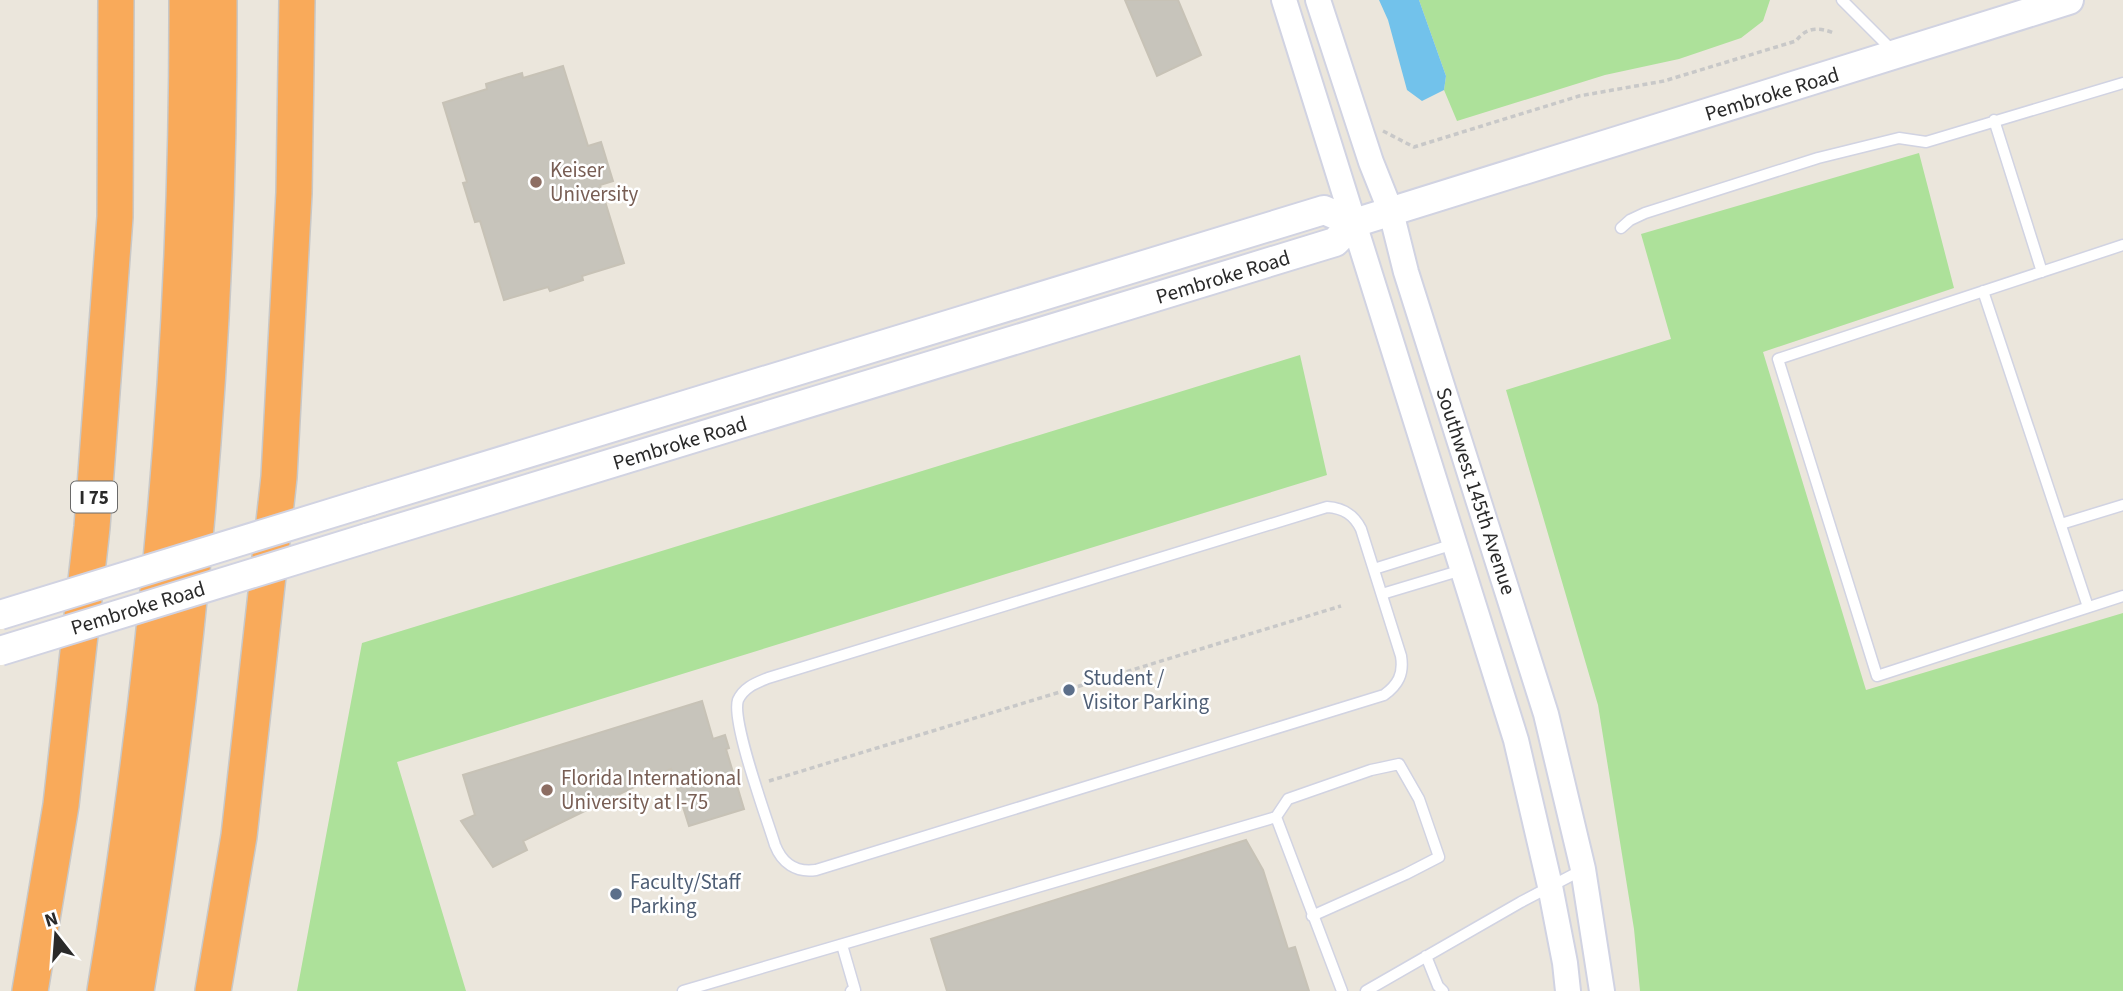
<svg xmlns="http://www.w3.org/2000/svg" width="2123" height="991" font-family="'Source Sans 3',sans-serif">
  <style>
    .green { fill: #ade19a }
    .water { fill: #72c2eb }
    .building { fill: #c7c4bb; stroke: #c7c2b6; stroke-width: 2 }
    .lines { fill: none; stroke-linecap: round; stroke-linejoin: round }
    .service-casing { stroke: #d1d3e2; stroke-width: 13 }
    .tertiary-casing { stroke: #d1d3e2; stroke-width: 28 }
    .secondary-casing { stroke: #d1d3e2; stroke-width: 32 }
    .motorway-casing { stroke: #c8c8c8; stroke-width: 38 }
    .path { stroke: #c8c8c8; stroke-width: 3.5; stroke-dasharray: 5 3.5; stroke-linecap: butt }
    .service { stroke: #fff; stroke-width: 10 }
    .tertiary { stroke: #fff; stroke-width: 24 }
    .secondary { stroke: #fff; stroke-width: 28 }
    .motorway { stroke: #f9aa5a; stroke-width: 35 }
    .secondary-bridge-casing { stroke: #d1d3e2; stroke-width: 32; stroke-linecap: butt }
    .secondary-bridge { stroke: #fff; stroke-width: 28 }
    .education-dot { fill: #8d6e63; stroke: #fff; stroke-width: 2.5 }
    .service-dot { fill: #5c6f8a; stroke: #fff; stroke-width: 2.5 }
    .labels { text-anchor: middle; stroke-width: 5; stroke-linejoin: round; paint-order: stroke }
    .shield { fill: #fff; stroke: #6a6a6a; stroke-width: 2 }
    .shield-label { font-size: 19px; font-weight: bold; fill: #2a2a2a }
    .street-label { font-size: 21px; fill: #2a2a2a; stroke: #fff }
    .education-label { font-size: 21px; fill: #785e54; stroke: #fff; text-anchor: start }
    .service-label { font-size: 21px; fill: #4e5e75; stroke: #fff; text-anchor: start }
  </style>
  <rect width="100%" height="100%" fill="#ebe6dc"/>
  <path class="green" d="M1419,0H1770L1763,21L1741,38L1679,59L1605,75L1457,121L1444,90L1446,76Z
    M1919,153L1954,288L1763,352L1866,690L2123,613V991H1640L1634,929L1598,705L1506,390L1671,339L1641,234Z
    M1300,355L1327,475L397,762L466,991H297L362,643Z"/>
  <path class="water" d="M1379,0H1419L1446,76L1444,90L1422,101L1407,90L1388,20Z"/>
  <path class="building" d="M1125,0H1178L1201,55L1157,76Z
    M563,66L588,146L601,142L613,181L600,185L624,263L582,276L583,280L550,291L548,287L504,300L480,221L475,222L463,183L467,182L443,103L487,89L486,84L522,73L523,78Z
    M702,701L713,739L725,735L729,748L726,749L744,809L689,826L671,769L523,841L527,850L493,867L461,821L475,815L463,775Z
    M1246,840L1263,870L1288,949L1295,947L1309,991H947L931,939Z"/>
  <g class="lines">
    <g class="service-casing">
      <path id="service" d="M1842,0L1894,52
        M1994,120L2042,272
        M1621,228L1630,220L1645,213L1818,158L1899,138L1926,142L2123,83
        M2123,245L1778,359L1877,676L2123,596
        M1983,291L2088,607
        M1327,507C1344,508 1354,515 1361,529L1401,656C1404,674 1398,685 1384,695L816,870C796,873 782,863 775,845C767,819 731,721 738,700C744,687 756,683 768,678Z
        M2061,524L2123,505
        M1374,569L1454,544
        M1382,594L1462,570
        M1312,916L1406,874L1439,857L1419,799L1399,764L1371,770L1288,799L1276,817L1342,991
        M842,945L855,990L851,991
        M1426,956L1438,986L1443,991
        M683,991L1276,817
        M1366,991L1521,902L1582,870"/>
    </g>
    <g class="tertiary-casing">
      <path id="tertiary" d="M1284,0L1516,740L1550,886L1565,963L1568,991
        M1318,0L1371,162L1391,212L1406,272L1546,714L1583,869L1602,991"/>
    </g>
    <g class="secondary-casing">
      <path id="secondary" d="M371,501L1324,210L1354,223
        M367,538L1335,242L1354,223L2069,0"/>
    </g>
    <g class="motorway-casing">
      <path id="motorway" d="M30,991L61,805L92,527L115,217L116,0
        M105,991C159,664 188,332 187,0
        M136,991C191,665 220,331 219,0
        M213,991L239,836L279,477L294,193L297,0"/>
    </g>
    <path class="path" d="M1383,131L1414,147L1579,96L1664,81L1796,41C1806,27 1819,27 1834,33
      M769,781L1341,606"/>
    <use href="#service" class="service"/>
    <use href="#tertiary" class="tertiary"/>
    <use href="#secondary" class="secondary"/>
    <use href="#motorway" class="motorway"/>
    <g class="secondary-bridge-casing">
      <path id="secondary-bridge" d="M0,615L371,501
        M0,651L367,538"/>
    </g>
    <use href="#secondary-bridge" class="secondary-bridge"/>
  </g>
  <g class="education-dot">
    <circle cx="536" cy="182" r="7"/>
    <circle cx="547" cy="790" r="7"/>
  </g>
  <g class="service-dot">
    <circle cx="1069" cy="690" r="7"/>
    <circle cx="616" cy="894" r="7"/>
  </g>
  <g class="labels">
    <rect class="shield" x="71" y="481.5" width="46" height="31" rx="5"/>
    <g class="shield-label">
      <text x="94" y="504">I 75</text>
    </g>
    <g class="street-label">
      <text transform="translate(1772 94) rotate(-17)" y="7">Pembroke Road</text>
      <text transform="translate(1223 277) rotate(-17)" y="7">Pembroke Road</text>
      <text transform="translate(680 443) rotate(-17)" y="7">Pembroke Road</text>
      <text transform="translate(1476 491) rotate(72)" y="7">Southwest 145th Avenue</text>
      <text transform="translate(138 608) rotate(-17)" y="7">Pembroke Road</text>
    </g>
    <g class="education-label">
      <text x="550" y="177">Keiser<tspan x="550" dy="24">University</tspan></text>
      <text x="561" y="785">Florida International<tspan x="561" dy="24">University at I-75</tspan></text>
    </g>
    <g class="service-label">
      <text x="1083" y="685">Student /<tspan x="1083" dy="24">Visitor Parking</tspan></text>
      <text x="630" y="889">Faculty/Staff<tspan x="630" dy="24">Parking</tspan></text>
    </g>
  </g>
  <g transform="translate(56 935) rotate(343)" stroke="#ffffff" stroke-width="5" paint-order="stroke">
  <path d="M0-5L12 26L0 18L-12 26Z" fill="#2a2a2a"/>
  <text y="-10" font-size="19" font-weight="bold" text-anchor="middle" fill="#2a2a2a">N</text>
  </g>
</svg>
